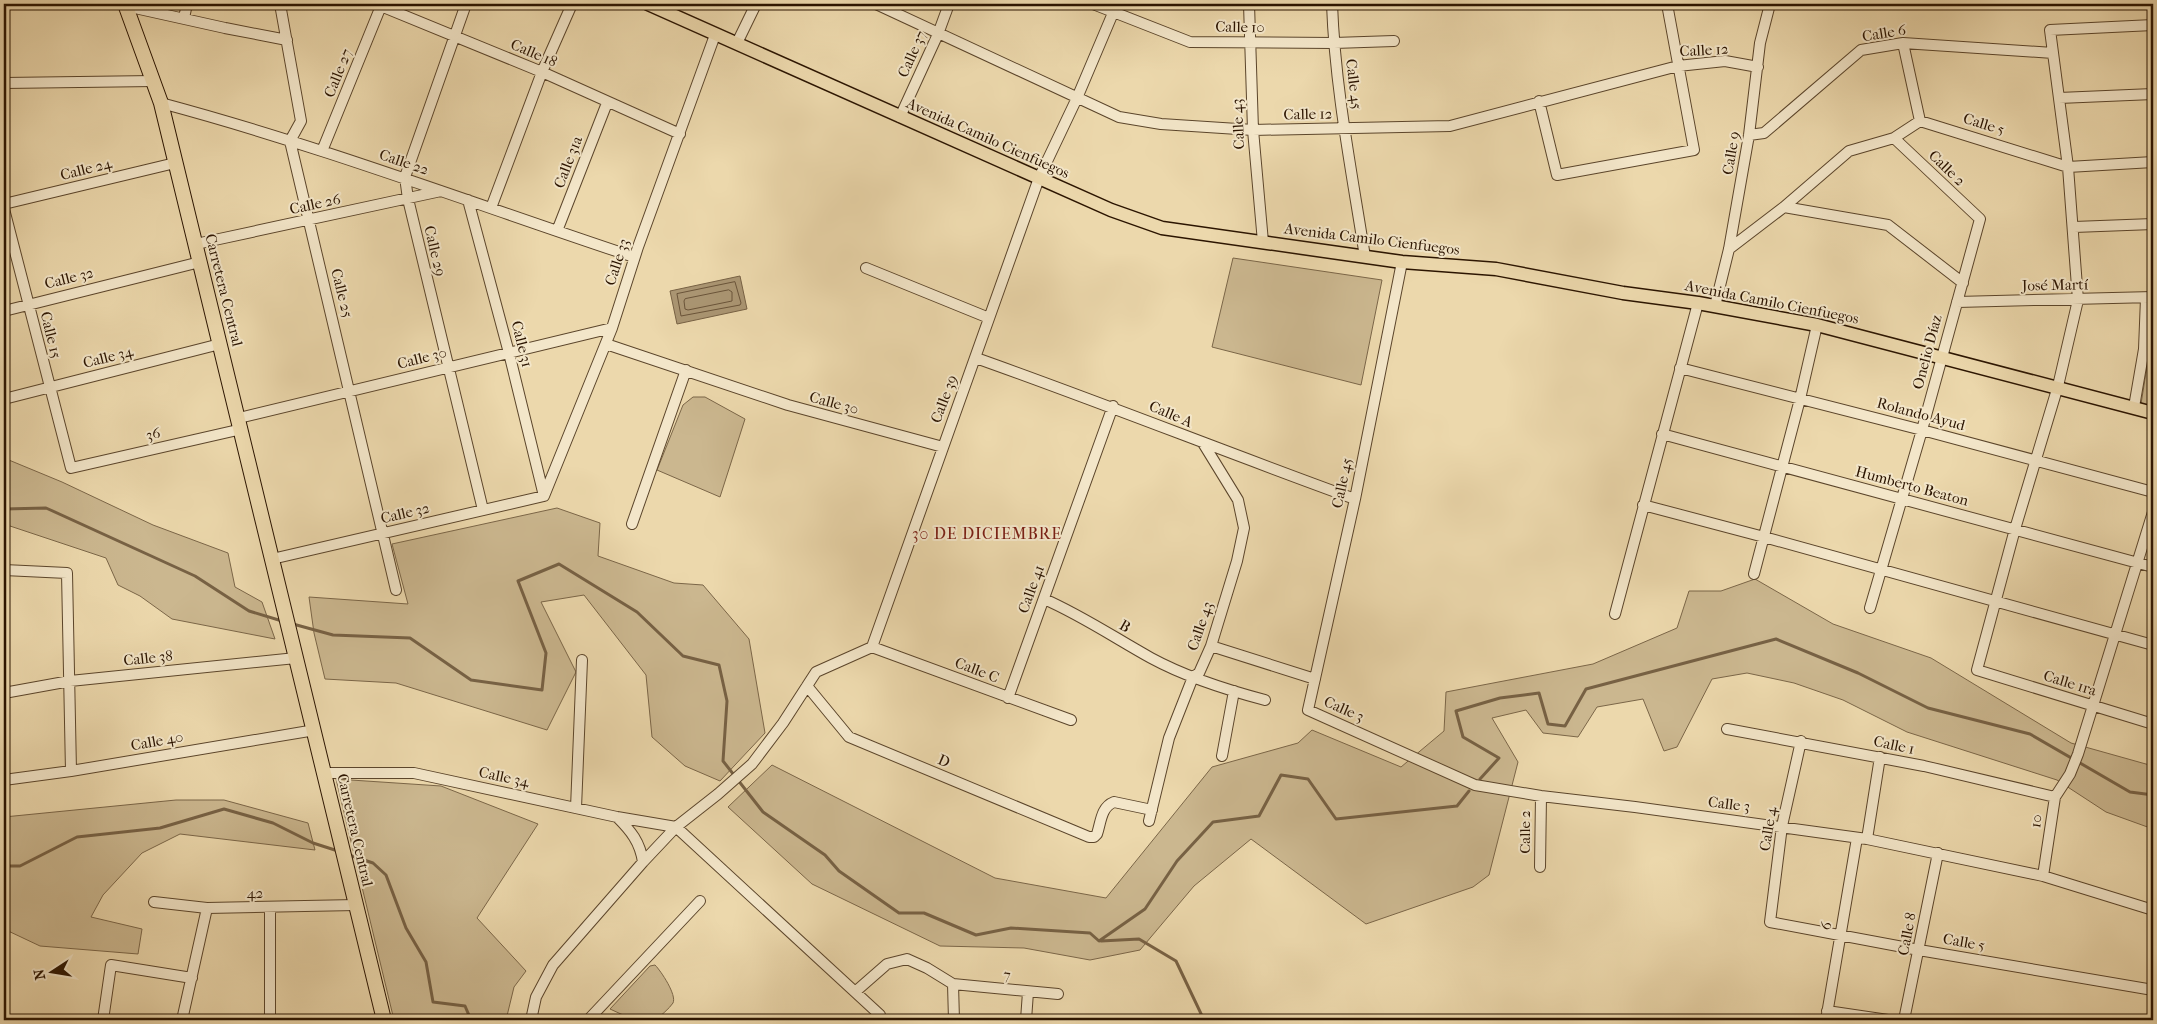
<svg xmlns="http://www.w3.org/2000/svg" width="2157" height="1024" font-family="'IM FELL French Canon',serif">
  <style>
    .green { fill: #cbb78f; stroke: #7b6648 }
    .water { fill: #aa9572; stroke: #776144 }
    .lines { fill: none; stroke-linecap: round; stroke-linejoin: round }
    .shore { stroke: #6a5439; stroke-width: 1 }
    .stream { stroke: #776144; stroke-width: 3 }
    .minor-casing { stroke: #5b452b; stroke-width: 12 }
    .major-casing { stroke: #2b1400; stroke-width: 15 }
    .highway-casing { stroke: #2b1400; stroke-width: 16 }
    .minor { stroke: #f3e6c9; stroke-width: 10 }
    .major { stroke: #ecd8ac; stroke-width: 12 }
    .highway { stroke: #ecd8ac; stroke-width: 14 }
    .labels { text-anchor: middle; stroke-width: 4; stroke-linejoin: round; paint-order: stroke }
    .street-label { font-size: 15px; fill: #2b1400; stroke: #f3e6c9 }
    .neighbourhood-label { font-size: 16px; letter-spacing: 1px; fill: #7a1f14; stroke: #f3e6c9 }
  </style>
  <rect width="100%" height="100%" fill="#ecd8ac"/>
  <filter id="stains"><feTurbulence type="fractalNoise" baseFrequency=".004" numOctaves="4"/><feColorMatrix values="0 0 0 0 .2 0 0 0 0 .09 0 0 0 0 .02 0 0 0 .5 -.17"/></filter>
  <radialGradient id="worn" r=".72"><stop offset=".6" stop-color="#630" stop-opacity="0"/><stop offset="1" stop-color="#630" stop-opacity=".3"/></radialGradient>
  <path class="green" d="M1233,258L1382,280L1361,385L1212,347Z
    M2148,360L2153,361V407L2141,404Z
    M693,397H705L745,419L720,497L657,470L683,405Z
    M4,458L62,482L153,525L228,553L235,587L262,602L275,639L172,619L140,596L118,585L106,558L4,524Z
    M557,508L600,523L598,556L674,583L703,585L749,639L765,733L720,781L685,766L652,737L646,675L584,595L541,602L576,672L547,730L396,683L325,679L314,633L309,597L408,604L392,544Z
    M1755,579L1833,624L1931,658L2071,743L2153,766V829L2106,812L2057,780L1907,732L1843,700L1794,683L1747,673L1712,679L1677,747L1664,751L1643,699L1597,707L1578,737L1543,733L1526,710L1492,718L1518,762L1489,875L1473,887L1366,924L1251,839L1194,886L1140,950L1090,960L1024,948L940,946L812,884L728,807L772,765L995,878L1106,898L1212,767L1298,743L1312,730L1401,767L1444,731L1446,692L1593,664L1677,628L1689,591H1721Z
    M336,779L441,786L538,824L477,918L526,971L514,987L506,1020H394Z
    M176,800H224L308,823L315,850L180,834L142,853L103,895L91,917L142,929L138,954L40,946L4,929V817Z
    M655,965C661,971 677,995 673,1003C669,1009 661,1015 656,1020H634L610,1009L650,966Z"/>
  <path class="water" d="M740,276L747,309L677,324L670,291Z"/>
  <g class="lines">
    <path class="shore" d="M735,282L741,303L740,305L681,316L677,294Z
      M729,290L732,292V301L688,310L685,309L684,301L685,299Z"/>
    <path class="stream" d="M4,509L46,508L195,576L249,611L282,621
      M293,624L333,635L410,638L471,680L542,690L546,653L518,581L559,564L637,612L683,656L719,665L727,701L723,761L763,812L825,855L839,871L899,913H924L976,935L1011,928L1090,933L1099,941L1145,909L1177,861L1213,822L1259,816L1281,775L1308,779L1336,819L1457,806L1469,791
      M1480,779L1499,758L1463,737L1456,711L1500,698L1539,693L1548,724L1565,726L1586,689L1776,639L1858,673L1928,708L2030,734L2130,792L2153,795
      M349,855L373,863L386,875L406,928L426,962L433,1002L465,1006L471,1020
      M4,866H20L77,837L160,828L224,809L273,823L313,843L338,851
      M1101,941L1139,939L1176,961L1204,1020"/>
    <g class="minor-casing">
      <path id="minor" d="M280,4L301,121L290,141L396,590
        M376,4L542,72L680,134
        M466,4L405,177L408,199L483,510
        M876,4L1119,117L1161,124L1253,130L1450,126L1678,66L1725,61L1758,67
        M1093,4L1190,42L1334,43L1394,41
        M1249,4L1253,130L1263,242
        M1332,4C1335,89 1352,173 1365,257
        M126,6L225,28L287,40
        M184,18L187,4
        M2153,25L2050,30L2068,167L2078,300L2058,386L2015,529L1977,670L2153,724
        M737,43L756,4
        M1903,43L1920,121
        M4,83L154,81
        M2059,98L2153,94
        M1539,101L1557,175L1694,150L1667,4
        M161,103C322,146 477,205 634,257
        M900,117L938,34L949,4
        M1749,135L1764,133L1861,50L1903,43L2053,53
        M322,151L381,6
        M468,200L509,353L544,496
        M4,204L175,163
        M1784,207L1888,225L1963,283
        M491,208L542,72L572,4
        M4,209L71,468L242,429
        M2074,227L2153,224
        M557,231L607,103
        M196,244L441,191
        M1729,249L1784,207L1849,151L1894,138L1920,121L2068,167L2153,162
        M1402,262L1355,499L1308,710L1475,785L1541,796L1635,807L1867,839L2043,876L2153,910
        M866,268L989,318
        M1957,302L2153,297
        M1715,306L1729,249L1749,135L1760,43L1770,4
        M4,311L200,262
        M606,344L788,405L943,447
        M976,358C1103,403 1228,453 1355,499
        M1680,368L1922,430L2153,492
        M4,399L220,344
        M2134,407L2144,349L2146,298
        M239,418L612,328
        M1662,434L2153,567
        M544,496L612,328L638,247L715,35
        M1643,505L1764,537L2153,645
        M632,524L686,370
        M272,559L544,496
        M4,570L67,573L71,771
        M1754,574L1800,399L1817,325
        M1044,599C1081,615 1115,638 1151,658C1186,677 1227,690 1265,700
        M1870,608L1922,430L1980,219L1894,138
        M1615,614L1698,303
        M1211,646L1315,679
        M872,647L1071,720
        M807,686L849,737L1089,837H1094L1097,834C1101,822 1101,807 1114,802L1152,810
        M4,693L70,681L296,658
        M1008,698L1113,406
        M1727,729L1924,766L2055,797
        M1801,741L1782,826L1770,922L1919,950L2153,990
        M1222,756L1234,691
        M325,773H414L617,817L676,827L880,1015
        M4,780L71,771L315,730
        M576,808L582,660
        M617,817C631,831 640,842 643,862
        M1149,821L1169,738L1193,677L1199,673L1211,646L1237,561L1244,528L1238,500L1203,443
        M1867,839L1880,757
        M1540,867L1541,796
        M2043,876L2055,797L2070,774L2078,754L2153,512
        M154,902L207,908L356,905
        M270,908V1020
        M953,984L954,1020
        M855,992L887,964L907,959L927,968L953,984L1058,994
        M1827,1011L1888,1020
        M103,1020L111,965L192,978
        M182,1020L207,908
        M531,1020L536,997L553,965L643,862L676,827L718,794L752,764L783,723L816,672L872,647L1039,178L1077,98L1113,13L1111,4
        M588,1020L700,901
        M1026,1020L1028,992
        M1826,1020L1857,838
        M1904,1020L1938,853"/>
    </g>
    <g class="major-casing">
      <path id="major" d="M648,4L1111,210L1162,228L1402,262L1496,269L1623,293L1698,303L1817,325L2153,413"/>
    </g>
    <g class="highway-casing">
      <path id="highway" d="M125,4L161,103L384,1020"/>
    </g>
    <use href="#minor" class="minor"/>
    <use href="#major" class="major"/>
    <use href="#highway" class="highway"/>
  </g>
  <g class="labels">
    <g class="street-label">
      <text transform="translate(1240 27) rotate(1)" y="5">Calle 10</text>
      <text transform="translate(1884 33) rotate(-9)" y="5">Calle 6</text>
      <text transform="translate(1704 50) rotate(-3)" y="5">Calle 12</text>
      <text transform="translate(534 53) rotate(23)" y="5">Calle 18</text>
      <text transform="translate(912 54) rotate(-66)" y="5">Calle 37</text>
      <text transform="translate(338 73) rotate(-68)" y="5">Calle 27</text>
      <text transform="translate(1354 84) rotate(83)" y="5">Calle 45</text>
      <text transform="translate(1308 114) rotate(-1)" y="5">Calle 12</text>
      <text transform="translate(1238 124) rotate(-93)" y="5">Calle 43</text>
      <text transform="translate(1984 124) rotate(17)" y="5">Calle 5</text>
      <text transform="translate(988 138) rotate(24)" y="5">Avenida Camilo Cienfuegos</text>
      <text transform="translate(1731 153) rotate(-80)" y="5">Calle 9</text>
      <text transform="translate(404 162) rotate(19)" y="5">Calle 22</text>
      <text transform="translate(568 162) rotate(-69)" y="5">Calle 31a</text>
      <text transform="translate(1947 168) rotate(44)" y="5">Calle 2</text>
      <text transform="translate(86 169) rotate(-14)" y="5">Calle 24</text>
      <text transform="translate(315 204) rotate(-12)" y="5">Calle 26</text>
      <text transform="translate(1372 239) rotate(7)" y="5">Avenida Camilo Cienfuegos</text>
      <text transform="translate(435 251) rotate(77)" y="5">Calle 29</text>
      <text transform="translate(617 262) rotate(-72)" y="5">Calle 33</text>
      <text transform="translate(69 278) rotate(-14)" y="5">Calle 32</text>
      <text transform="translate(2055 285) rotate(-1)" y="5">José Martí</text>
      <text transform="translate(224 290) rotate(76)" y="5">Carretera Central</text>
      <text transform="translate(342 293) rotate(76)" y="5">Calle 25</text>
      <text transform="translate(1772 302) rotate(11)" y="5">Avenida Camilo Cienfuegos</text>
      <text transform="translate(51 335) rotate(76)" y="5">Calle 15</text>
      <text transform="translate(522 344) rotate(76)" y="5">Calle 31</text>
      <text transform="translate(1927 352) rotate(-75)" y="5">Onelio Díaz</text>
      <text transform="translate(108 357) rotate(-14)" y="5">Calle 34</text>
      <text transform="translate(422 358) rotate(-14)" y="5">Calle 30</text>
      <text transform="translate(944 399) rotate(-69)" y="5">Calle 39</text>
      <text transform="translate(834 403) rotate(15)" y="5">Calle 30</text>
      <text transform="translate(1171 414) rotate(23)" y="5">Calle A</text>
      <text transform="translate(1921 414) rotate(15)" y="5">Rolando Ayud</text>
      <text transform="translate(153 434) rotate(-13)" y="5">36</text>
      <text transform="translate(1342 483) rotate(-78)" y="5">Calle 45</text>
      <text transform="translate(1912 486) rotate(15)" y="5">Humberto Beaton</text>
      <text transform="translate(405 513) rotate(-13)" y="5">Calle 32</text>
      <text transform="translate(1031 589) rotate(-70)" y="5">Calle 41</text>
      <text transform="translate(1125 626) rotate(30)" y="5">B</text>
      <text transform="translate(1200 626) rotate(-71)" y="5">Calle 43</text>
      <text transform="translate(148 658) rotate(-6)" y="5">Calle 38</text>
      <text transform="translate(977 670) rotate(21)" y="5">Calle C</text>
      <text transform="translate(2070 683) rotate(17)" y="5">Calle 1ra</text>
      <text transform="translate(1344 709) rotate(24)" y="5">Calle 3</text>
      <text transform="translate(157 741) rotate(-10)" y="5">Calle 40</text>
      <text transform="translate(1894 745) rotate(12)" y="5">Calle 1</text>
      <text transform="translate(944 761) rotate(23)" y="5">D</text>
      <text transform="translate(504 777) rotate(12)" y="5">Calle 34</text>
      <text transform="translate(1729 804) rotate(7)" y="5">Calle 3</text>
      <text transform="translate(2036 821) rotate(-82)" y="5">10</text>
      <text transform="translate(1768 829) rotate(-81)" y="5">Calle 4</text>
      <text transform="translate(355 830) rotate(77)" y="5">Carretera Central</text>
      <text transform="translate(1525 832) rotate(-90)" y="5">Calle 2</text>
      <text x="255" y="898">42</text>
      <text transform="translate(1826 926) rotate(-80)" y="5">6</text>
      <text transform="translate(1907 934) rotate(-79)" y="5">Calle 8</text>
      <text transform="translate(1964 942) rotate(10)" y="5">Calle 5</text>
      <text transform="translate(1007 975) rotate(7)" y="5">7</text>
    </g>
    <g class="neighbourhood-label">
      <text x="987" y="539">30 DE DICIEMBRE</text>
    </g>
  </g>
  <rect width="2157" height="1024" fill="none" stroke="#ecd8ac" stroke-width="20"/>
  <rect x="5" y="5" width="2147" height="1014" fill="none" stroke="#2b1400" stroke-width="2.5"/>
  <rect x="10" y="10" width="2137" height="1004" fill="none" stroke="#2b1400"/>
  <g transform="translate(52 972) rotate(258)" stroke="#f3e6c9" stroke-width="4" paint-order="stroke">
  <path d="M0-4L9 19L0 12L-9 19Z" fill="#2b1400"/>
  <text y="-8" font-size="14" font-weight="bold" text-anchor="middle" fill="#2b1400">N</text>
  </g>
  <rect width="100%" height="100%" filter="url(#stains)"/>
  <rect width="100%" height="100%" fill="url(#worn)"/>
</svg>
